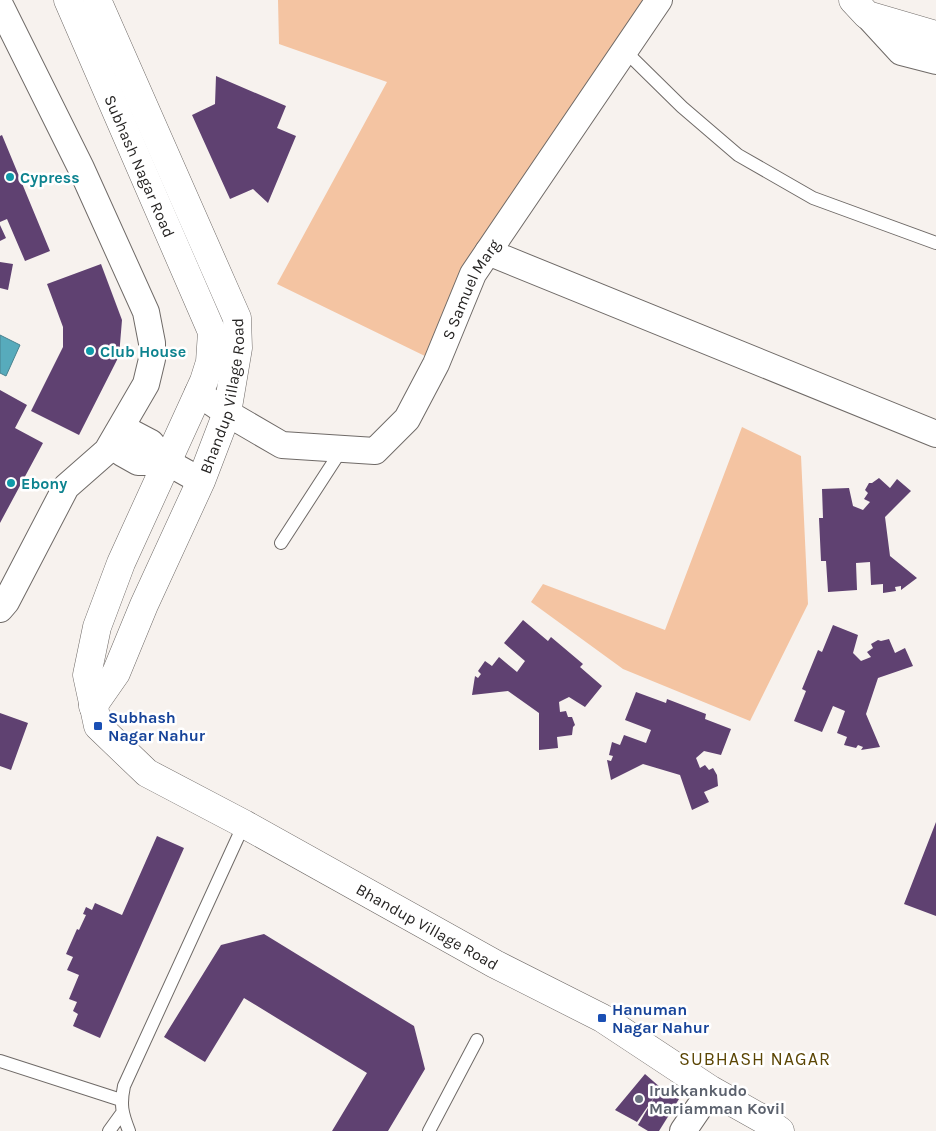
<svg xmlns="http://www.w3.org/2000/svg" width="936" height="1131" font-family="Karla,sans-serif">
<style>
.green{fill:#f4c4a2}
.water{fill:#57abbc;stroke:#48828e}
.building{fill:#5f4171}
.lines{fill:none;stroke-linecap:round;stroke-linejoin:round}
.service-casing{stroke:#6f6a67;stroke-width:14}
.minor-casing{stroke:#6f6a67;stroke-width:28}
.tertiary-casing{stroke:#6f6a67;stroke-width:29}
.service{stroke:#fff;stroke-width:12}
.minor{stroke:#fff;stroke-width:26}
.tertiary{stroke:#fff;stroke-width:28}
.culture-dot{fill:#0f9aa8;stroke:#fff;stroke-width:2}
.transit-dot{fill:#1a4fb4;stroke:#fff;stroke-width:2}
.worship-dot{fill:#6b7280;stroke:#fff;stroke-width:2}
.labels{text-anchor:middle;stroke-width:5;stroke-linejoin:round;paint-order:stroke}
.street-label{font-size:16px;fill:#262423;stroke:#fff}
.culture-label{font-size:16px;font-weight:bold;fill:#0d838f;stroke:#fff;text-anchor:start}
.transit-label{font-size:16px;font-weight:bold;fill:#164399;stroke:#fff;text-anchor:start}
.worship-label{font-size:16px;font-weight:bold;fill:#5b616d;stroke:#fff;text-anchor:start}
.neighbourhood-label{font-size:18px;letter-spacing:1px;fill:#5b4504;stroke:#fff}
</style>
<rect width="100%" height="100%" fill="#f7f2ee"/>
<!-- green -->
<path class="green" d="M278 0H646L429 358 277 284 387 82 279 44Z
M742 427 801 456 808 604 750 721 623 669 531 602 543 584 665 630Z"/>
<!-- water -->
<path class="water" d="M0 335 20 345 6 376 0 373Z"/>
<!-- building -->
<path class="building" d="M216 76 286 106 277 128 296 136 268 203 253 189 230 199 192 115 215 104Z
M2 135 50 251 25 261 7 219 0 222V136Z
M0 225 6 238 0 241Z
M0 262 13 264 8 290 0 288Z
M101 264 122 320 119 356 79 435 31 411 63 347V327L47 284Z
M0 390 27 405 15 428 43 443 0 523Z
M879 478 890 488 897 479 911 491 885 517 890 556 917 578 901 590V586L895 587 896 591 883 593V584L871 585 870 562 856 563 857 590 828 592 826 561H821L819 518H823L822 489 849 488 853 506 863 510 870 502 864 499 868 493 865 490 869 483H872Z
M523 620 548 641 551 637 583 664 580 667 602 686 585 707 569 697 559 702 560 712 566 711 568 717H572L575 725 573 727 572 735 557 737 558 748 539 750V713L508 691 472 695 475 676 478 678 481 674 478 671 485 661 492 666 499 657 517 672 525 661 504 643Z
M833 625 858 635 853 653 861 661 871 657 867 652 873 648 871 644 878 640 881 641 889 639 895 653 905 648 913 666 878 678 866 714 880 747 861 750 863 747 858 745 856 748 844 745 847 737 837 733 845 711 833 706 822 732 794 721 806 691 802 689 818 650 822 652Z
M636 692 666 703 667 699 706 714 705 719 731 729 721 755 704 751 696 758 700 768 705 765 709 770 713 768 717 775 718 786 704 792 709 802 692 810 680 775 643 764 611 780 607 760 611 761 613 756 609 755 612 742 620 745 624 735 646 743 651 730 625 720Z
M0 713 28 723 11 770 0 766Z
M936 822V916L904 904Z
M157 836 184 848 100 1038 73 1026 78 1014 73 1011 77 1002 69 999 79 975 67 970 73 957 66 954 77 929 79 930 86 915 83 914 86 907 92 910 95 903 122 915Z
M264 934 414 1026 425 1069 388 1131H332L367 1073 244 998 205 1062 164 1037 221 945Z
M645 1074 661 1088 679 1099 659 1131H648L638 1125 655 1096 637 1122 615 1110Z"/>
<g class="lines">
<!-- service casing -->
<g class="service-casing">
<path id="service" d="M624 50 682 107 738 155 813 198 936 243
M281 543 342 449
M0 1061 121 1100
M109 1131 122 1113
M129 1131C122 1113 120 1105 124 1086L244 824
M429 1131 477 1040"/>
</g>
<!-- minor casing -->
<g class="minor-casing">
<g id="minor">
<path d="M0 5 81 168 146 312 152 343V359L146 384 107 451 66 487 6 602 0 609"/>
<path d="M867 15 901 52 936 61"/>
<path d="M488 252 936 434"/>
<path id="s1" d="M198 393 227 413 282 445 375 451 407 419 436 364 473 274 659 0"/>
<path d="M132 433 151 443 167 462 201 481"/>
<path d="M122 453 138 462H167"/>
<path d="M683 1131 711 1090"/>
</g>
</g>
<!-- tertiary casing -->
<g class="tertiary-casing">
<g id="tertiary">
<path id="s2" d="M68 0 212 332 210 362 204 381 121 563 97 627 87 675 98 726 147 773 244 824 495 964 602 1018 711 1090 766 1121 780 1131"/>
<path d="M853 0 867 15 936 35"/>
<path id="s3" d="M93 706 116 673 144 605 201 481 227 413 238 348 237 318 97 0"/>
</g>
</g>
<!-- service -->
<use href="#service" class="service"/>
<!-- minor -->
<use href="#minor" class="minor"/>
<!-- tertiary -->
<use href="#tertiary" class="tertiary"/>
</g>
<!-- markers -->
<g class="culture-dot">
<circle cx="10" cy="177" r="5"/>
<circle cx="90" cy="351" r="5"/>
<circle cx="11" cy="483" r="5"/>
</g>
<g class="transit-dot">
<rect x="93" y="721" width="10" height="10" rx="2.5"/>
<rect x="597" y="1013" width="10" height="10" rx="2.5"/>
</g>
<circle class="worship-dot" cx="639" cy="1099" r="5"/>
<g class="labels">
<!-- street labels -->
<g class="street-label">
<text dy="6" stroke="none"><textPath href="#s2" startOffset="181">Subhash Nagar Road</textPath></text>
<text dy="6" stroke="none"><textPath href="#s1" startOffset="382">S Samuel Marg</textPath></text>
<text dy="6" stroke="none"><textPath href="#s3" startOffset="339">Bhandup Village Road</textPath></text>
<text dy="6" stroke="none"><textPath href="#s2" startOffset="1169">Bhandup Village Road</textPath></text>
</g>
<!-- culture labels -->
<g class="culture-label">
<text x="20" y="183">Cypress</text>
<text x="100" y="357">Club House</text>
<text x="21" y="489">Ebony</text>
</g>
<!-- transit labels -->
<g class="transit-label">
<text x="108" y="723">Subhash<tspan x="108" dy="18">Nagar Nahur</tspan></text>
<text x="612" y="1015">Hanuman<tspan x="612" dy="18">Nagar Nahur</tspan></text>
</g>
<!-- worship labels -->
<g class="worship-label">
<text x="649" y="1096">Irukkankudo<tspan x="649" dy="18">Mariamman Kovil</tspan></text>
</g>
<!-- neighbourhood labels -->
<g class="neighbourhood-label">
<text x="755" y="1065">SUBHASH NAGAR</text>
</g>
</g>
</svg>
